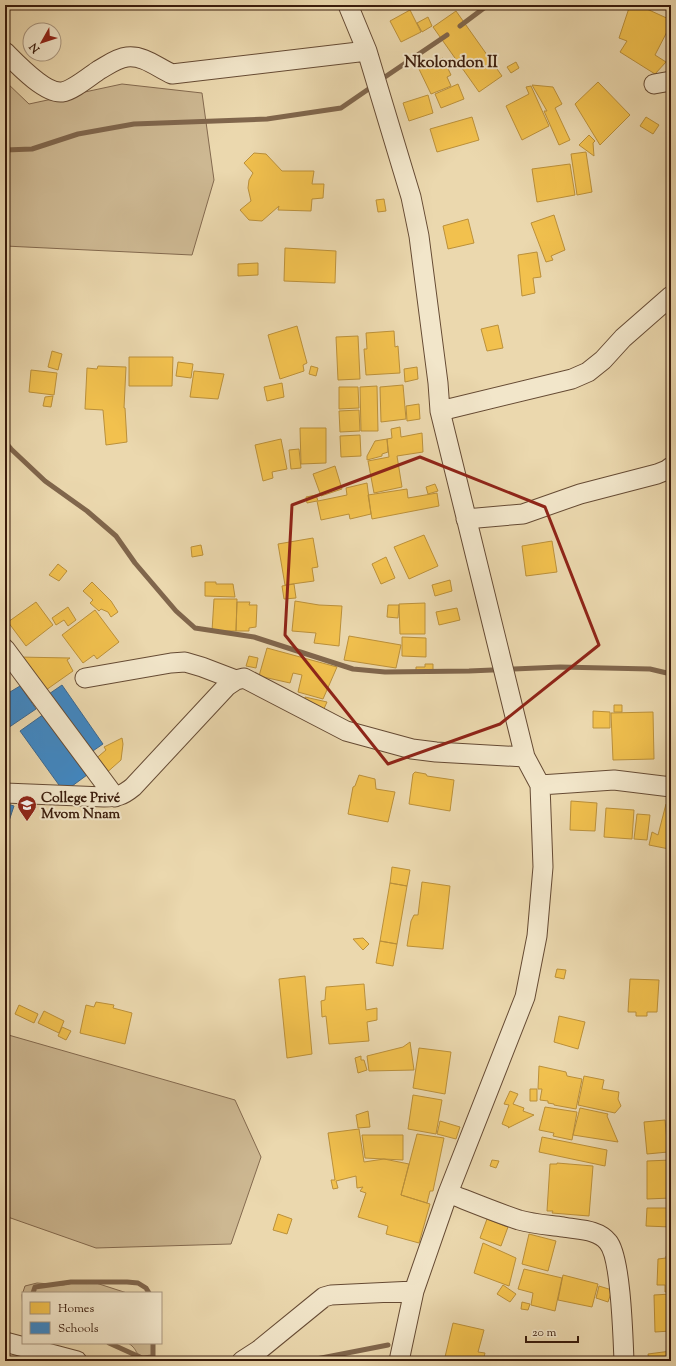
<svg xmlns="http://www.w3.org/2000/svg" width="676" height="1366" font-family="'Sorts Mill Goudy',serif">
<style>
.green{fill:#cdb892;stroke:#846a4f}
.homes{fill:#f2c14e;stroke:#bb903a}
.schools{fill:#3f88c5;stroke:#3e688e}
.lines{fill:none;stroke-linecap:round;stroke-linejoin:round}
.stream{stroke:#80664c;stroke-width:5}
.minor-casing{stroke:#664b34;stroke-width:21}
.minor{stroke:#f2e6ca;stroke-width:19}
.marked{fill:none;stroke:#8f2418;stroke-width:3;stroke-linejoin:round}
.labels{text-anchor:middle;stroke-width:4;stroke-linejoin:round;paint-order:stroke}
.poi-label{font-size:14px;font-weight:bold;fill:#3a1c0c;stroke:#f2e6ca;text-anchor:start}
.quarter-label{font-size:16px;font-weight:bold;fill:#3a1c0c;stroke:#f2e6ca}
</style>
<rect width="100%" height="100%" fill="#ebd8ae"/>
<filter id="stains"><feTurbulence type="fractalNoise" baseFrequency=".005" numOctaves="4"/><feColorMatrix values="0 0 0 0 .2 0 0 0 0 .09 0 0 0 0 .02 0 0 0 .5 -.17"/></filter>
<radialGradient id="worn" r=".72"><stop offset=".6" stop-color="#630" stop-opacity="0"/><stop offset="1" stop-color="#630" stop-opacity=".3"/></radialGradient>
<!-- green -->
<path class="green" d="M5 81 29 104 122 84 202 93 214 180 192 255 5 246Z
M5 1034 235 1100 261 1157 231 1244 96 1248 5 1216Z
M78 1282 81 1283H96L127 1293H23V1309L22 1295 25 1286 37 1283 63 1285Z
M104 1343H155L151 1357C131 1356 141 1351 128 1343Z"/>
<!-- homes -->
<path class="homes" d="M630 5H638L671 20V24L655 55 666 62 655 74 620 52 627 41 619 38Z
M410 10 421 32 401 42 390 21Z
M456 11 502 76 479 92 433 27Z
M428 17 432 26 422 32 417 23Z
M443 58 451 75 447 77 451 86 431 94 418 67Z
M516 62 519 68 511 73 507 67Z
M598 82 630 115 600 145 575 104Z
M458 84 464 99 441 108 435 94Z
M532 85 553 87 562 104 555 108 570 140 559 145 544 111H547Z
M531 86 549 126 522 140 506 106 529 94 526 87Z
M428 95 433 113 409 121 403 103Z
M472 117 479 140 437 152 430 129Z
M646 117 659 125 653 134 640 126Z
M589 135 595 141 593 143 594 156 579 145Z
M586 152 592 192 577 195 571 154Z
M254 153 266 154 282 171H314L312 184H324L323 198 312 199 311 211 278 210 279 206 262 221 249 220 240 210 251 201 248 188 249 180 253 173 244 163Z
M570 164 575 195 537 202 532 169Z
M384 199 386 211 378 212 376 200Z
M554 215 565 250 551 256 553 260 546 262 531 223Z
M468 219 474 243 448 249 443 226Z
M285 248 336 251 335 283 284 281Z
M537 252 541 277 533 278 535 293 522 296 518 255Z
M258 263V275L238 276V264Z
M498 325 503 348 487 351 481 329Z
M297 326 307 363 303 365 304 371 280 379 268 335Z
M394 331 395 347 398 346 400 373 366 375 364 349H367L366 333Z
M358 336 360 379 338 380 336 337Z
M52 351 62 354 58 370 48 367Z
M129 357H173L172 386H129Z
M178 362 193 364 191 378 176 376Z
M98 366 126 367 124 408H125L127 442 106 445 103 410 85 409 87 368 97 369Z
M311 366 318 368 316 376 309 374Z
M417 367 418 379 405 382 404 369Z
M31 370 57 373 54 395 29 392Z
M194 371 224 374 218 399 190 397Z
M282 383 284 397 267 401 264 387Z
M403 385 406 419 381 422 380 387Z
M377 386 378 431H361L360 387Z
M339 387H358L359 408 339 409Z
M53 396 51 407 43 406 45 397Z
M419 404 420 419 407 421 406 406Z
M359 410 360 431 340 432 339 411Z
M400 427 401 437 422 433 423 452 397 456 402 487 374 493 368 461 389 457 387 439 392 438 391 429Z
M300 428H326V463L301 464Z
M360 435 361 456 341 457 340 436Z
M281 439 287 469 272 472 273 478 263 481 255 445Z
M387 439 388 452 382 454V456L367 460V456L375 441Z
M299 449 301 468 291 469 289 450Z
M335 466 342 489 321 496 313 474Z
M367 483 371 514 350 519 349 514 321 520 317 501 307 503 306 497 316 495 318 501 347 495 346 488Z
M435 484 438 491 428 494 426 487Z
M407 489 408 498 437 493 439 506 372 519 368 495Z
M424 535 438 566 409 579 394 547Z
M313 538 318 567 312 568 314 581 285 585 278 544Z
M552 541 557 572 526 576 522 546Z
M201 545 203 555 192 557 191 547Z
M386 557 395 578 381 584 372 564Z
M58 564 67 571 59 581 49 575Z
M671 570V604L669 603 667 572Z
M450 580 452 591 435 596 432 585Z
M92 582 111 601 118 612 111 617 108 612 101 609 99 611 90 603 93 600 83 591Z
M205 582H216V584H233L235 597 205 596Z
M294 584 296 598 284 599 282 586Z
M214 599H237L236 631H212Z
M295 601 319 605 342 606 339 646 314 643 316 633 292 631Z
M36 602 53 625 26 646 8 622Z
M237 602H250L249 605H257L256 627 249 628V631H236Z
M425 603V634H400L399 604Z
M388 605H399L398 618 387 617Z
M68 607 76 620 68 626 64 620 56 625 52 618Z
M457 608 460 620 439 625 436 612Z
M95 610 119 642 97 659 94 655 83 663 62 635Z
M349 636 401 645 396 668 344 660Z
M402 637 426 638V657L402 656Z
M267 648 337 667 323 699 298 692 302 675 293 673 290 683 259 676Z
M249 656 258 658 256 668 246 666Z
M18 657 70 658 67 660 73 671 46 690 40 680Z
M425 664H433V672H416V667H425Z
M305 697 327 702 322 713 304 704Z
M614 705H622V712H614Z
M593 711 610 712V728H593Z
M653 712 654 759 613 760 611 713Z
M122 738 123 744 121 760 104 775 93 761 106 750 104 747Z
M668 761 671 762V795L664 794Z
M415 772 426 774 427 776 454 780 450 811 409 804 413 774Z
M359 775 375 779 376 789 395 792 388 822 348 814 353 787 355 786Z
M571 801 597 803 595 831 570 830Z
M666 804 671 805V841L669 849 649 845 652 832 658 835Z
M606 808 634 810 632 839 604 837Z
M637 814 650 815 647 840 634 839Z
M392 867 410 870 407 886 390 883Z
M422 882 450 886 443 949 407 946 411 921 414 915H418Z
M390 883 407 886 397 944 380 941Z
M363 938 369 944 363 950 353 939Z
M380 941 397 944 393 966 376 963Z
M557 969 566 970 564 979 555 977Z
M305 976 312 1054 287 1058 279 979Z
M630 979 659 980 657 1012H647V1016H636V1012H628Z
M364 984 366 1010 377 1008V1020L367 1022 369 1041 329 1044 326 1016 322 1017 321 1001 325 1000 326 987Z
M96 1002 114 1005 113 1008 132 1013 125 1044 80 1033 86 1005 94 1007Z
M19 1005 38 1014 34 1023 15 1014Z
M44 1011 64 1021 59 1033 38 1023Z
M559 1016 585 1022 578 1049 554 1042Z
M62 1027 71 1031 66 1040 58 1036Z
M410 1042 414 1070 369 1071 367 1056 403 1047Z
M419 1048 451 1052 445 1094 413 1088Z
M361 1056V1060H364L367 1070 358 1073 355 1058Z
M539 1066 566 1072 567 1076 582 1079 576 1109 554 1105V1104L548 1103V1101L540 1100 542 1089H538Z
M584 1076 604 1080 602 1089 619 1092 618 1099 621 1106 615 1113 578 1105Z
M530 1089H537V1101H530Z
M510 1091 518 1094 513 1104 524 1108 523 1111 534 1115 508 1128 509 1127 502 1124 509 1105 504 1104Z
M413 1095 442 1100 436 1134 408 1129Z
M545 1107 577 1112 572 1140 553 1136 554 1133 539 1130Z
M580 1108 608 1114 607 1116 618 1142 573 1135Z
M368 1111 370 1127 358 1128 356 1115Z
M665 1120 668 1152 647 1154 644 1122Z
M440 1121 460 1127 456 1139 437 1134Z
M359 1129 364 1162 384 1159 409 1164 401 1195 430 1204 419 1243 386 1234 388 1226 358 1217 366 1193 360 1191 363 1187 357 1188 356 1176 336 1181 338 1188 333 1189 331 1180H335L328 1133Z
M417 1134 444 1138 433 1191H430L427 1203 401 1195Z
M362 1135H403V1160L365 1158Z
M542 1137 607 1150 605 1166 539 1152Z
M492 1160 499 1161 496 1168 490 1166Z
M671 1160V1198L647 1199V1161Z
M557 1163 593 1166 589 1216 552 1213 553 1211H547L550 1164H557Z
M647 1208H671V1227L646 1226Z
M278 1214 292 1219 287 1234 273 1230Z
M487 1219 508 1227 501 1246 480 1238Z
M529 1234 556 1241 548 1271 522 1264Z
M483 1243 516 1258 509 1286 474 1273Z
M666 1256H671V1292H665V1285H657L658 1259 666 1258Z
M524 1269 562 1278 555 1311 531 1305 533 1293 518 1289Z
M563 1275 598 1284 592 1307 558 1300Z
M503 1285 516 1294 510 1302 497 1294Z
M599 1286 612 1290 608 1302 596 1298Z
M671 1294V1331L655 1332 654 1295Z
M522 1302 530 1304 528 1310 521 1309Z
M453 1323 484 1330 478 1352 485 1353 483 1361H465L445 1357Z
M671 1351V1361H649L648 1354Z"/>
<!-- schools -->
<path class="schools" d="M62 685 103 744 87 755 46 696Z
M20 686 36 709 5 730V695Z
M44 714 87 775 64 792 20 731Z
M5 803 14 806 5 833Z"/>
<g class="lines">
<!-- stream -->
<path class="stream" d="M460 26 488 5
M379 81 447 35
M5 150 32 149 78 134 134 124 267 119 341 108 373 86
M5 442 11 449 45 481 87 511 116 536 135 563 176 611 195 628 254 637 353 669 385 672 469 671 560 667 650 669 671 674
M33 1293 35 1287 71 1282H127L138 1283 146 1288 149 1293
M109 1343 142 1358 153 1357V1343
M306 1361 388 1345"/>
<!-- minor casing -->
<g class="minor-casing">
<path id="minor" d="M348 5 367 51 411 197 419 236 438 383 440 411 525 757 540 785 543 867 537 936 525 997 448 1193 414 1291 399 1361
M5 52C17 64 45 94 62 92 72 91 90 76 99 70 108 65 117 58 127 57 144 55 158 68 172 74L367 51
M654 84 671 81
M440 411 572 379 588 372 603 360 623 338 671 296
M466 519 523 514 580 494 657 474 667 470 671 467
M5 649 115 797
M85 678 171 663 185 662 202 667 236 680
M540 785 614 780 671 787
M5 793 104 797C117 797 122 796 133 787L227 686 236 680 244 678 346 731 412 749 436 752 525 757
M448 1193C471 1202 495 1212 519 1220 533 1224 549 1225 563 1227 578 1230 598 1229 608 1242 621 1257 623 1338 624 1361
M5 1342 77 1361
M242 1361 259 1350 324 1297 331 1295 414 1291"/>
</g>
<!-- minor -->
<use href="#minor" class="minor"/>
</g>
<!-- marked area -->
<path class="marked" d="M420 457 545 507 599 645 500 724 388 764 285 635 292 505Z"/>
<!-- icons -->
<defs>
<g id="school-pin" transform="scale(1)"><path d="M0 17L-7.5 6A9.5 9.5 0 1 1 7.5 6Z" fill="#8f2418" stroke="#f2e6ca"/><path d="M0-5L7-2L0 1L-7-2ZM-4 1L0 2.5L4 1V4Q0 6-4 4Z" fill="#fff"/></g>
</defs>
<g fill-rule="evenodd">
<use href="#school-pin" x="27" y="805"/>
</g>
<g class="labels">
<!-- poi labels -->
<g class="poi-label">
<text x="41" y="802">College Privé<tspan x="41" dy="16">Mvom Nnam</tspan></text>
</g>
<!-- quarter labels -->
<g class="quarter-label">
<text x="451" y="67">Nkolondon II</text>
</g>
</g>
<!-- margin -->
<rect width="676" height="1366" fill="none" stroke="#ebd8ae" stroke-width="20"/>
<rect x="6" y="6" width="664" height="1354" fill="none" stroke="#3a1c0c" stroke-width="2"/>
<rect x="10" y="10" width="656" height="1346" fill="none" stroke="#3a1c0c"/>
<!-- legend -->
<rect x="22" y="1292" width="140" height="52" fill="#f2e6ca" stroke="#a8957e"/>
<rect x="30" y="1302" width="20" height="12" fill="#f2c14e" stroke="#a8957e"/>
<text x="58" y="1312" font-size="12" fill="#3a1c0c">Homes</text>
<rect x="30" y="1322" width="20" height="12" fill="#3f88c5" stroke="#a8957e"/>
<text x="58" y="1332" font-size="12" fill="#3a1c0c">Schools</text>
<!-- north arrow -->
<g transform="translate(42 42) rotate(231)"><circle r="19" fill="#f2e6ca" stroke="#a8957e"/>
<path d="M0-3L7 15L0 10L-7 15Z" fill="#8f2418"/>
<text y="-6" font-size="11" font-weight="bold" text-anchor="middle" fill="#3a1c0c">N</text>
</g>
<!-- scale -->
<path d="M526 1336v6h52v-6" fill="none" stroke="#3a1c0c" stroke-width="2"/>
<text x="532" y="1336" font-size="12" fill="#3a1c0c" stroke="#f2e6ca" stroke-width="3" paint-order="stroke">20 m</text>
<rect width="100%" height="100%" filter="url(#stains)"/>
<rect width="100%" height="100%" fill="url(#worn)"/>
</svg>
